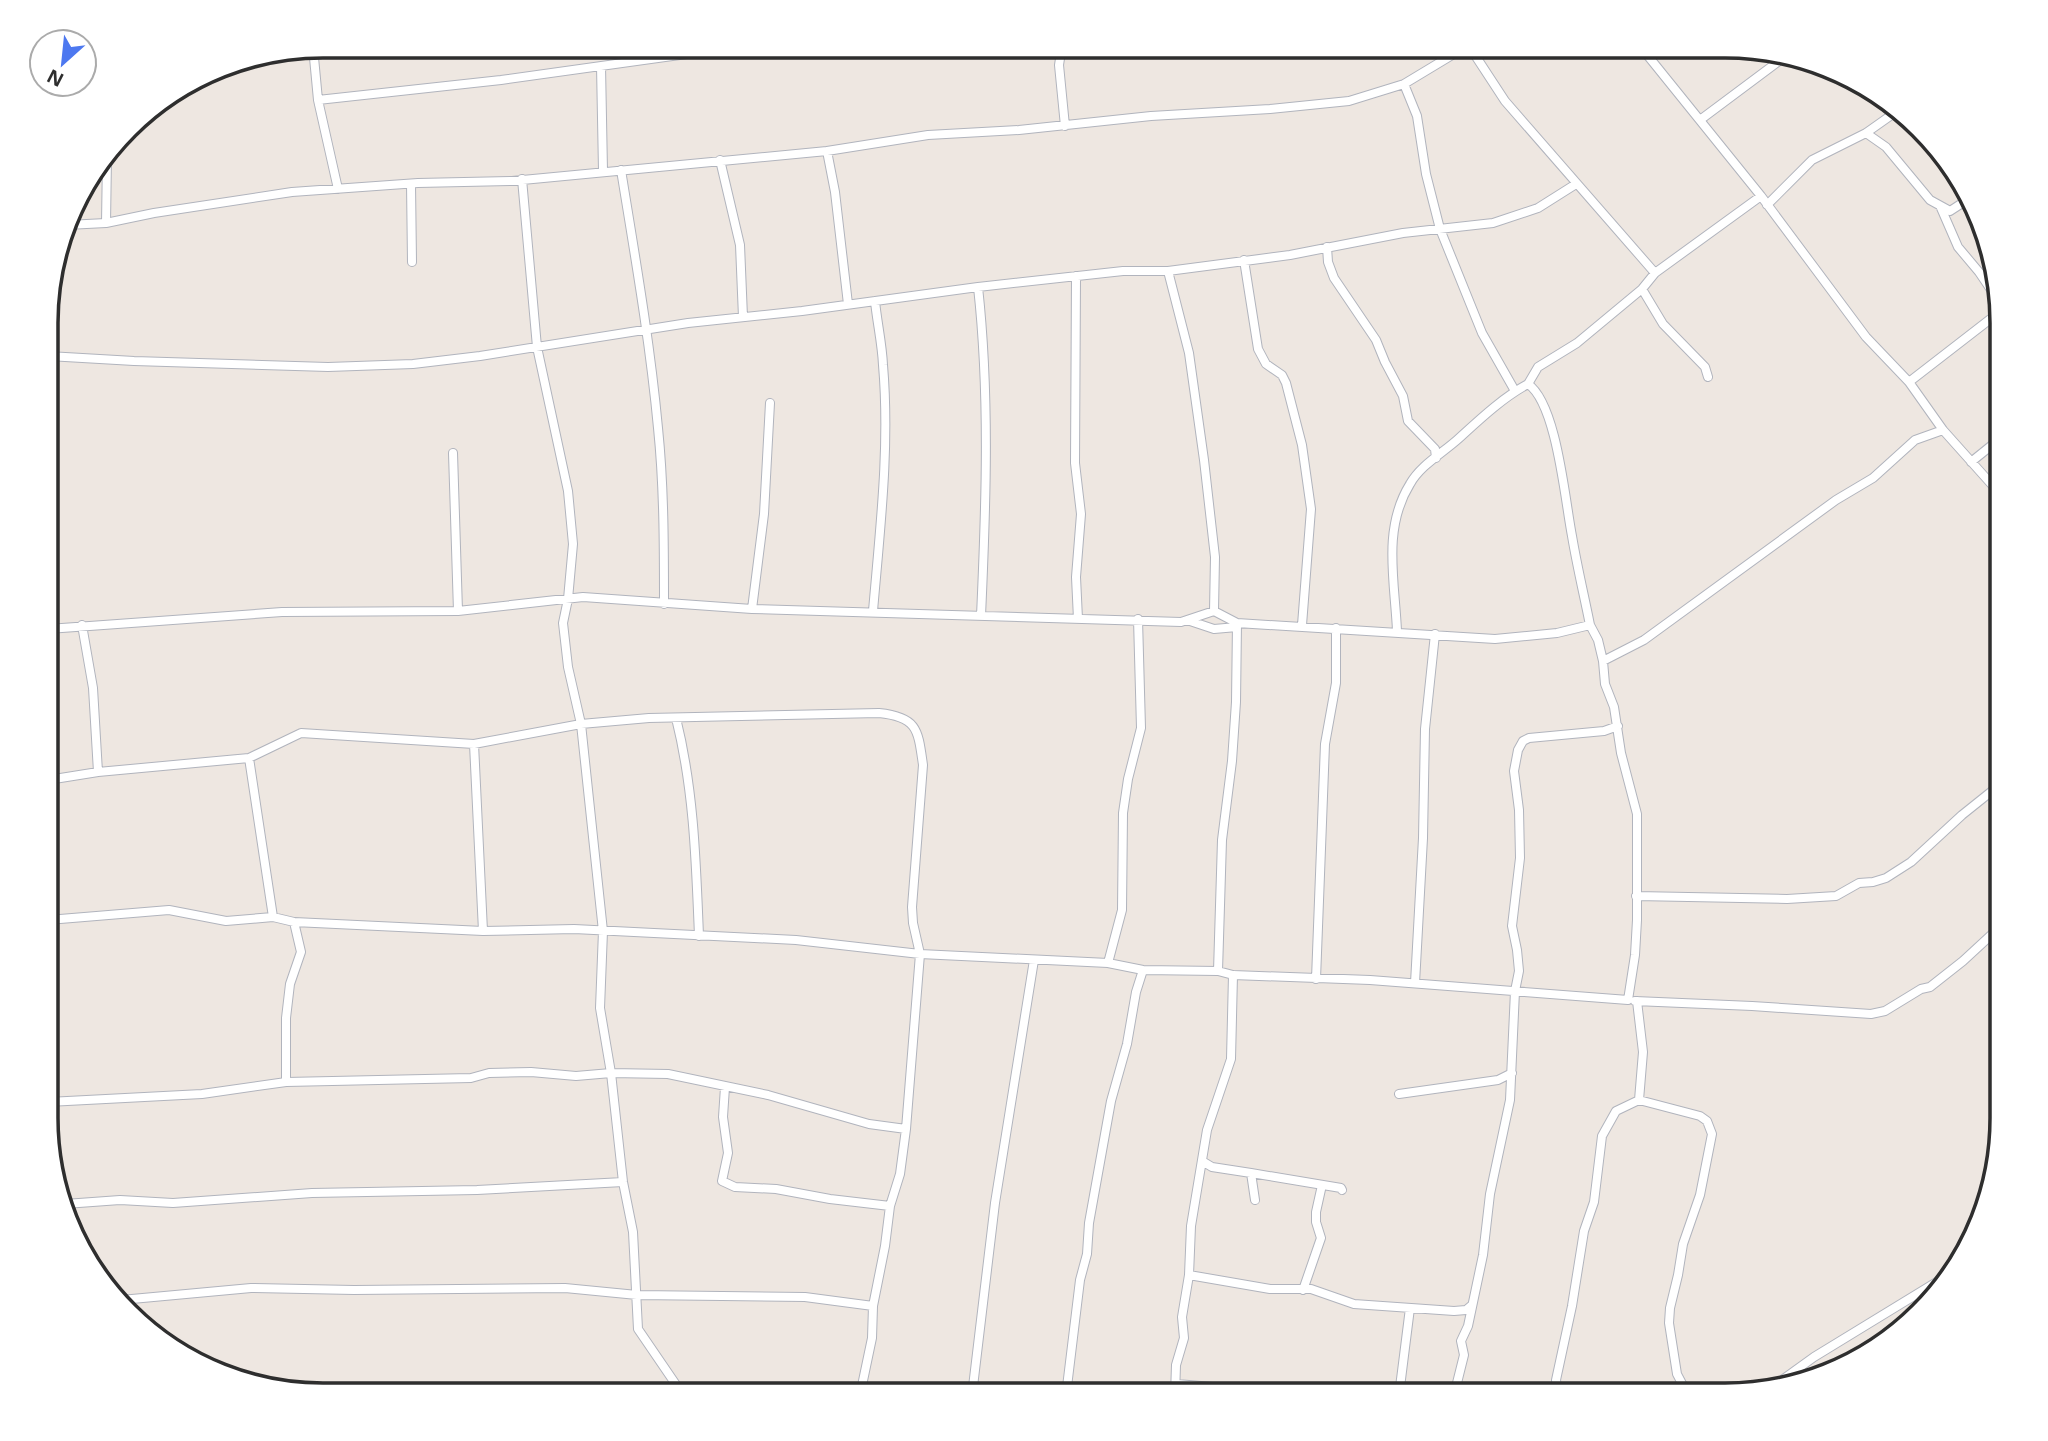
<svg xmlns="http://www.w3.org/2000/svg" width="2048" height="1441" font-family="'Open Sans',sans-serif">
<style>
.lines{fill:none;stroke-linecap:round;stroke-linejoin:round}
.minor-casing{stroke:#b1b4bd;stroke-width:10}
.minor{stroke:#fff;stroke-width:8}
.rim{fill:none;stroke:#2e2e2e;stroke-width:3.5}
</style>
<rect width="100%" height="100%" fill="#eee7e1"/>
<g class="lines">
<!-- minor casing -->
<g class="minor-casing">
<path id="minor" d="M1062 46 1059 65 1065 126
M1469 46 1505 101 1655 273
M1640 46 1761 196 1866 337 1909 382 1943 430 2002 496
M313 47 318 100 338 189
M601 66 603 171
M1404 84 1417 116 1426 174 1440 229 1482 333 1515 391
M318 100 501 80 744 46
M1700 120 1787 55
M1866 133 1886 147 1930 200 1950 211 1970 198
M827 151 835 192 848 304
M720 160 740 245 743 317
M621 170C635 256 650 342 658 428 664 486 664 546 664 604
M522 179 537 347 568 491 573 544 568 599 563 623 568 667 581 724 603 931 600 1008 611 1073 623 1182 633 1232 638 1329 681 1392 680 1395
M411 184 412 262
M1767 205 1812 160 1866 133 1900 109
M1941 208 1958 247 1979 272 2002 306
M106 223 107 158
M67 225 106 223 154 213 292 192 418 183 512 181 827 151 928 135 1019 130 1151 116 1270 109 1349 101 1404 84 1467 46
M1327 247 1328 262 1334 278 1376 340 1385 362 1403 396 1408 421 1435 449 1436 458
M1244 260 1258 349 1266 364 1282 375 1286 383 1302 445 1311 509 1302 625
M1168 271 1189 353 1204 460 1215 557 1214 611
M1076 276 1075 463 1081 514 1076 577 1078 619
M978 287C990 396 986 506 981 616
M1642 289 1663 324 1705 367 1708 377
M48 356 134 361 328 367 413 364 480 356 688 323 802 311 978 287 1123 271H1168L1290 255 1403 233 1493 223 1538 208 1576 184
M1909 382 2002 310
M453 453 458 611
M1971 462 2002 437
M752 609 764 514 770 403
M873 611C880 529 890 447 883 365 882 343 877 322 875 301
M1187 620 1214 629 1237 627
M82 625 93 688 98 772
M48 629 282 612 458 611 583 597 752 609 1181 622 1214 611 1237 623 1495 639 1557 633 1590 625
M1397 631C1395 582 1382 529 1410 484 1420 466 1441 454 1457 440 1479 420 1502 398 1528 384
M1603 661 1644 640 1836 500 1873 478 1915 440 1943 430
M676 718C694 790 696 862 699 936
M474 744 483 931
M249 758 273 917
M48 780 98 772 249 758 301 733 474 744 581 724 649 718 879 713C918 717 918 730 923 765L912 907 913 923 920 954 906 1129 900 1174 890 1206 885 1246 873 1306 872 1338 860 1395
M1636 896 1787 899 1836 896 1859 883 1873 882 1886 878 1911 862 1962 815 2002 783
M48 920 169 910 226 921 273 917 294 922 483 931 574 929 796 940 920 954 1108 963 1143 970 1218 971 1233 975 1370 980 1628 1000 1635 955 1637 920V814L1621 753 1614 707 1605 684 1603 661 1598 640 1590 625C1584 595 1577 566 1572 536 1565 501 1557 404 1528 384L1538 367 1577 343 1642 289 1655 273 1761 196
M1108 963 1122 910 1123 813 1128 779 1141 728 1138 619
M1218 971 1222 840 1232 761 1236 702 1237 623
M1316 979 1325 744 1336 683V628
M1415 983 1423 838 1425 729 1435 634
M1635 1001 1752 1006 1871 1014 1885 1011 1921 989 1930 987 1963 961 2002 925
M286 1082V1018L290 984 301 952 294 922
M725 1087 723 1117 728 1153 722 1181 735 1187 776 1189 830 1199 890 1206
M1399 1094 1498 1080 1512 1073
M1639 1100 1700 1116 1707 1121 1712 1134 1700 1195 1683 1244 1678 1275 1670 1308 1669 1323 1677 1374 1688 1395
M48 1102 202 1094 286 1082 471 1078 489 1073 531 1072 576 1076 611 1073 668 1074 768 1095 869 1124 906 1129
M1202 1161 1212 1167 1251 1173 1255 1200
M1251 1173 1341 1188 1342 1190
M65 1204 120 1200 173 1203 312 1193 477 1190 623 1182
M1189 1275 1270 1289H1311L1354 1304 1454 1311 1466 1310 1472 1305
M1303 1290 1321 1238 1316 1222V1212L1322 1185
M121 1300 251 1288 354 1290 565 1288 637 1295 805 1297 873 1306
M1778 1383 1814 1357 1953 1272
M1177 1384 1308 1395
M972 1395 995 1203 1034 960
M1066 1395 1080 1280 1087 1254 1089 1223 1111 1101 1127 1044 1136 992 1143 970
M1175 1395 1176 1365 1184 1338 1182 1317 1189 1275 1191 1226 1207 1130 1231 1059 1233 975
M1399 1395 1410 1308
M1454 1395 1464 1355 1461 1341 1468 1326 1483 1255 1490 1194 1510 1100 1515 991 1519 971 1517 950 1512 926 1520 858 1519 810 1514 771 1518 750 1523 741 1529 738 1604 731 1618 726
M1558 1395 1556 1380 1572 1306 1584 1231 1594 1202 1602 1136 1616 1111 1639 1100 1643 1052 1637 1001"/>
</g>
<!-- minor -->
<use href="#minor" class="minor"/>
</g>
<!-- crop -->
<path d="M0 0H2048V1441H0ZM323 58H1725A265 265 0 0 1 1990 323V1118A265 265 0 0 1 1725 1383H323A265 265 0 0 1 58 1118V323A265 265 0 0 1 323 58Z" fill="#fff" fill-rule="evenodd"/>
<path class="rim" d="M323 58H1725A265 265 0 0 1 1990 323V1118A265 265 0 0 1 1725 1383H323A265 265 0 0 1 58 1118V323A265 265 0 0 1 323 58Z"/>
<!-- north arrow -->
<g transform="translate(63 63) rotate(207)"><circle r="33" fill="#ffffff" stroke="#ababab" stroke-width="2"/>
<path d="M0-5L12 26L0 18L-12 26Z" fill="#4d78f0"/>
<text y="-10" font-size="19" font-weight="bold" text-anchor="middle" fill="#2e2e2e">N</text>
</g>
</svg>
